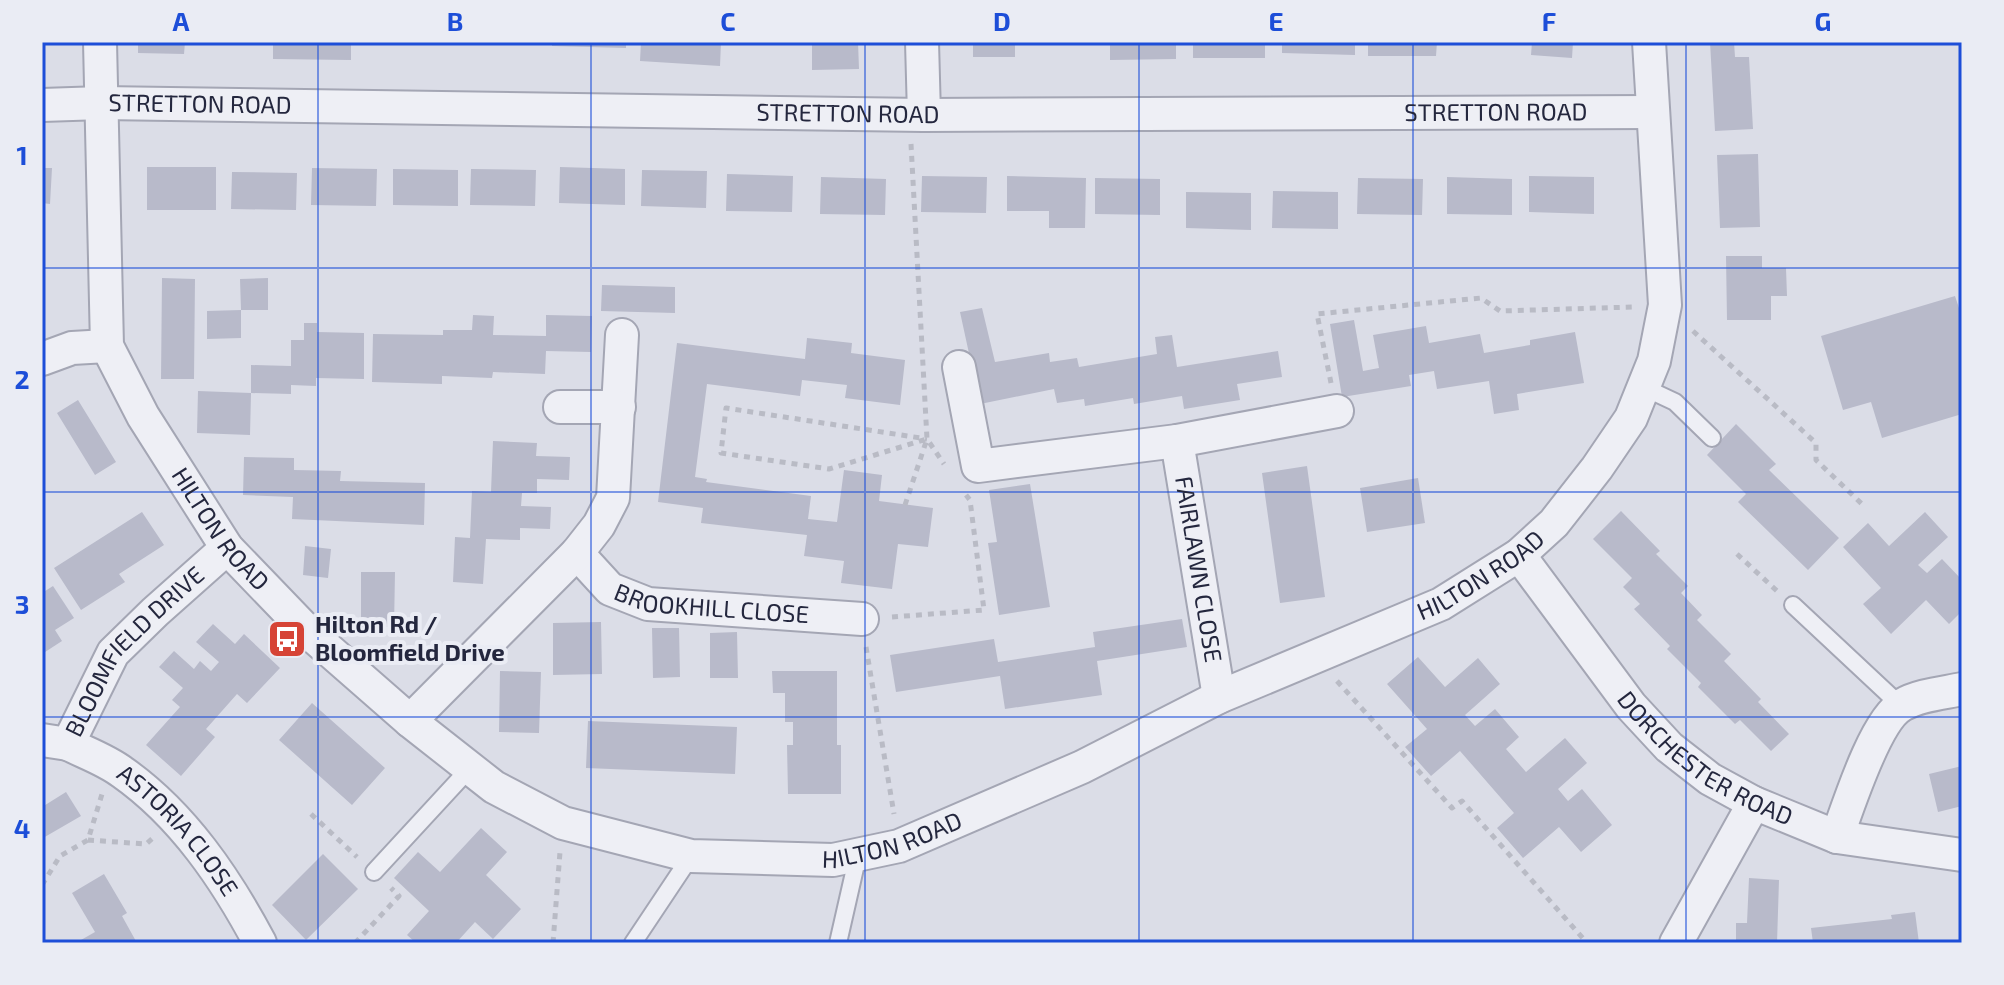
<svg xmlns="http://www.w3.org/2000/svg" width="2004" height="985" font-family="'Exo 2',sans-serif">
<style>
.building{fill:#b8baca}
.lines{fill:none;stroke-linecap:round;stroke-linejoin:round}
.lane-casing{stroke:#a4a6b4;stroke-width:20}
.street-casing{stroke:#a4a6b4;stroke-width:36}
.path{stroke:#b9bbc5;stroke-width:5;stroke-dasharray:6 6;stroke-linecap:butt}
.lane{stroke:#eeeff5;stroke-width:16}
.street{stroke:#eeeff5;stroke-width:32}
.grid{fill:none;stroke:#1d4ed8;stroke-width:2;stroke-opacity:0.55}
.labels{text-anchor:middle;stroke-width:8;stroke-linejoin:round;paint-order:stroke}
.street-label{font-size:24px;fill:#24273e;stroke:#eaecf4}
.poi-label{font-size:24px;font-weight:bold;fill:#24273e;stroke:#eaecf4;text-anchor:start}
.neatline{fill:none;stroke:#1d4ed8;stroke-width:3}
.grid-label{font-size:26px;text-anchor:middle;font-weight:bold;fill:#1d4ed8}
</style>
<rect width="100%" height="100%" fill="#dbdde7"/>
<!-- building -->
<path class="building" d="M138 42H185L184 54 138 53Z
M273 42H351V60L273 59Z
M552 42H626V48L552 46Z
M641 42H721L720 66 640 61Z
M812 42H858L859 69 812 70Z
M973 42H1015V57H973Z
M1110 42H1176V59L1110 60Z
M1193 42H1265V58H1193Z
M1282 42H1355V55L1282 53Z
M1368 42H1437L1436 56H1368Z
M1532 42H1573L1572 58 1531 55Z
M1710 42H1734L1735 57H1749L1753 129 1715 131Z
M1758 154 1760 227 1720 228 1717 155Z
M147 167H216V210H147Z
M560 167 625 169V205L559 203Z
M42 168H52L50 204 42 203Z
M312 168 377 169 376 206 311 205Z
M393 169 458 170V206L393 205Z
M471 169 536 170 535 206 470 205Z
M642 170 707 171 706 208 641 206Z
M232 172 297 173 296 210 231 209Z
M727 174 793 176 792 212 726 211Z
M922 176 987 177 986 213 921 212Z
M1007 176 1086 178 1085 228H1049V211H1007Z
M1529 176 1594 177V214L1529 212Z
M821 177 886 179 885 215 820 214Z
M1447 177 1512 179V215L1447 214Z
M1095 178 1160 179V215L1095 214Z
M1358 178 1423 179 1422 215 1357 214Z
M1273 191 1338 192V229L1272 228Z
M1186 192 1251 193V230L1186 228Z
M1726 256H1762V268H1786L1787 296H1771V320H1727Z
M162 278 195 279 194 379H161Z
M268 278V310H241L240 279Z
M602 285 675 287V313L601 311Z
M1955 296 1962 317V414L1882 438 1871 402 1843 410 1821 336Z
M982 308 995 362 1049 353 1050 362 1077 358 1079 367 1157 354 1155 337 1172 335 1177 367 1278 351 1282 377 1237 384 1240 400 1184 409 1182 396 1134 404 1133 398 1085 406 1084 399 1057 403 1054 389 980 404 960 312Z
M241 310V338L207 339V311Z
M473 315 494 316 493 335 546 336V315L592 316 591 352 546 351 545 374 493 372 492 378 442 376V384L372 382 373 334 443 335V330H472Z
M1354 320 1363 371 1379 368 1373 335 1426 326 1429 343 1480 334 1484 353 1530 345V340L1575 332 1584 383 1517 394 1519 410 1494 414 1489 381 1437 389 1434 371 1409 375 1411 386 1342 397 1330 324Z
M304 323H317V332L364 333V379L316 378V386L291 385V394L251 393V365L291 366V340H304Z
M807 338 852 343 851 353 905 360 900 405 845 398 847 385 802 380 800 396 707 384 695 477 707 479 706 482 811 496 808 519 837 522 844 470 882 475 879 501 933 508 928 547 898 544 892 589 841 583 844 561 804 556 807 535 701 523 703 508 658 502 677 343 805 359Z
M198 391 251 393 250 435 197 433Z
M78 400 116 462 95 475 57 413Z
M1736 424 1776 464 1769 470 1839 538 1808 570 1738 502 1746 494 1707 455Z
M493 441 537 443 536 456 570 457 569 480 537 479V493H522L521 506 551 507 550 529 520 528V540L486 539 483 584 453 582 455 537 470 538 472 491 491 492Z
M244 457 294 458V470L341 471 340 481 425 483 424 525 292 519 293 497 243 495Z
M1307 466 1325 597 1280 603 1262 473Z
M1418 478 1425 523 1367 532 1360 488Z
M1030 484 1050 607 999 615 988 543 997 542 989 490Z
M1621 511 1660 551 1656 554 1688 586 1681 593 1702 615 1697 620 1731 654 1724 661 1761 699 1758 702 1789 734 1771 751 1740 720 1735 724 1698 687 1701 683 1667 649 1670 646 1634 609 1640 604 1623 587 1632 578 1593 539Z
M142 512 164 545 119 574 125 582 81 610 54 568Z
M1925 512 1948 537 1918 565 1927 573 1942 559 1962 580V611L1949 624 1926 600 1891 634 1863 604 1881 588 1843 547 1868 523 1889 546Z
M305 546 331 549 328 578 303 575Z
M361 572H395L394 627H361Z
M53 586 74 618 55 630 62 641 42 654V593Z
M1182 619 1187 647 1097 661 1102 695 1005 709 1000 676 896 692 890 655 994 639 998 662 1095 647 1093 632Z
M601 622 602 674 553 675V623Z
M213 624 235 644 244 634 280 668 247 703 237 694 206 729 215 737 181 776 146 745 180 707 172 700 183 688 159 667 174 651 194 669 200 661 211 671 219 662 196 642Z
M652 628H679L680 677 653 678Z
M737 632 738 678H710V633Z
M1418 657 1445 687 1478 658 1500 684 1465 715 1475 726 1495 709 1519 737 1506 749 1526 772 1565 738 1587 763 1558 789 1568 801 1582 789 1612 825 1581 852 1559 827 1523 858 1497 828 1514 813 1460 751 1431 776 1405 747 1427 729 1387 684Z
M500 671 541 672 539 733 499 732Z
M772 671H837V745H841V794H788L787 745H793V722H785V693H773Z
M312 703 385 768 352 805 279 740Z
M588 721 737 727 735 774 586 768Z
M1962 766V806L1938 812 1929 774Z
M66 792 81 816 43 838 42 807Z
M481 828 507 852 486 875 521 909 493 939 475 922 456 943H416L407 935 429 911 394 878 418 852 440 872Z
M323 854 358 889 306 940 272 905Z
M104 874 127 913 122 916 137 943H83L81 940 95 932 72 893Z
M1749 878 1779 880 1777 943H1736V923H1747Z
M1915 912 1919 943H1813L1811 928 1892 919 1891 915Z"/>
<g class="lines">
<!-- lane casing -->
<g class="lane-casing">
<path id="lane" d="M1643 387 1675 402 1712 438
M1793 605 1900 705
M374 872 470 768
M633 943 691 856
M838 943 858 855"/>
</g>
<!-- street casing -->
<g class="street-casing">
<g id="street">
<path id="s1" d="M100 42 107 346 143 416 227 548 306 630 410 721 494 787 563 823 691 856 833 860 899 846 1082 767 1219 697 1441 604 1519 555 1554 523 1597 468 1631 418 1654 361 1665 305 1649 42"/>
<path d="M922 42 924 115"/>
<path id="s2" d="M42 105 102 103 924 115 1653 112"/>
<path id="s3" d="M622 335 613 498 599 525 577 553 610 589 648 604 862 619"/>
<path d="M42 359 72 348 107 346"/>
<path d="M959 367 978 466 1177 441 1337 411"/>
<path d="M560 407H619"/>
<path id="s4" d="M1177 441 1219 697"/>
<path id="s5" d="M1519 555 1631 706 1669 747 1710 779 1754 803 1837 837 1962 855"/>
<path d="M410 721 577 553"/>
<path id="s6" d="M42 740 68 744 113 653 155 612 227 548"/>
<path id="s7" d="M68 744C86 753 106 760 122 772 183 815 226 879 260 943"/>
<path d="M1837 837C1848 807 1875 720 1902 705 1919 695 1943 693 1962 689"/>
<path d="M1676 943 1754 803"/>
</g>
</g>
<!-- path -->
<path class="path" d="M911 144 927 439 944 464
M1693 331 1816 443V460L1864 506
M1331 383 1317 314 1481 298 1500 311 1633 307
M905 505 927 439 829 469 721 453 726 408 927 439
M1737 554 1777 591
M892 617 984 610 970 500 966 495
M866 647 894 814
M1337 681 1452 808 1462 801 1587 943
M311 814 357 857
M88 840 146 844 154 837
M42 885 60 856 88 840 102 794
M355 943 399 896 391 888
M553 943 560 852"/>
<!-- lane -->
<use href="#lane" class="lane"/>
<!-- street -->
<use href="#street" class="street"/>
</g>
<!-- grid -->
<path class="grid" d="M318 42V943M591 42V943M865 42V943M1139 42V943M1413 42V943M1686 42V943M42 268H1962M42 492H1962M42 717H1962"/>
<!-- icons -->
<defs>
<g id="bus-square" transform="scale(2)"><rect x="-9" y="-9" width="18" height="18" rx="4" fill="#d64436" stroke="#eaecf4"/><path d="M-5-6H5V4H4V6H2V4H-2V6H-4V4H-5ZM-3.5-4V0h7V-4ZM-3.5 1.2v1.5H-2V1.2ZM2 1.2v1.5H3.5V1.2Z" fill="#fff"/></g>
</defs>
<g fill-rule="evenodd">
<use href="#bus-square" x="287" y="639"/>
</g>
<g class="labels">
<!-- street labels -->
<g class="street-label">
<text dy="8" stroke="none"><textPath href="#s2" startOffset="158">STRETTON ROAD</textPath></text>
<text dy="8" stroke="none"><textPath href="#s2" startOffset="1454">STRETTON ROAD</textPath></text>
<text dy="8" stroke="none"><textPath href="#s2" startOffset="806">STRETTON ROAD</textPath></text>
<text dy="8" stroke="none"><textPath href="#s1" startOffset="520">HILTON ROAD</textPath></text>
<text dy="8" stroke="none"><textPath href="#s4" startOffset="130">FAIRLAWN CLOSE</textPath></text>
<text dy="8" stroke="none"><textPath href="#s1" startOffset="1960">HILTON ROAD</textPath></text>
<text dy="8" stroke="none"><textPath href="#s3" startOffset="382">BROOKHILL CLOSE</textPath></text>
<text dy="8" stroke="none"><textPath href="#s6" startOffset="142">BLOOMFIELD DRIVE</textPath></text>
<text dy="8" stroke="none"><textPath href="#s5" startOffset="280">DORCHESTER ROAD</textPath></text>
<text dy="8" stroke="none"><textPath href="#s7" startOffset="142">ASTORIA CLOSE</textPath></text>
<text dy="8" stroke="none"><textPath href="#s1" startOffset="1312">HILTON ROAD</textPath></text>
</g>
<!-- poi labels -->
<g class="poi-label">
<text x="315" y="633">Hilton Rd /<tspan x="315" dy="28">Bloomfield Drive</tspan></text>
</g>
</g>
<!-- border -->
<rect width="2004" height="985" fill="none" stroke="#eaecf4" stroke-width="88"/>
<rect x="44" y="44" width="1916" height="897" class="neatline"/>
<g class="grid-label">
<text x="181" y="31">A</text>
<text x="455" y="31">B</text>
<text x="728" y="31">C</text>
<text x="1002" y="31">D</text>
<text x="1276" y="31">E</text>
<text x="1549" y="31">F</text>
<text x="1823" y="31">G</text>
<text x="22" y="165">1</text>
<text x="22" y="389">2</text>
<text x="22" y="614">3</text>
<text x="22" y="838">4</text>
</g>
</svg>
